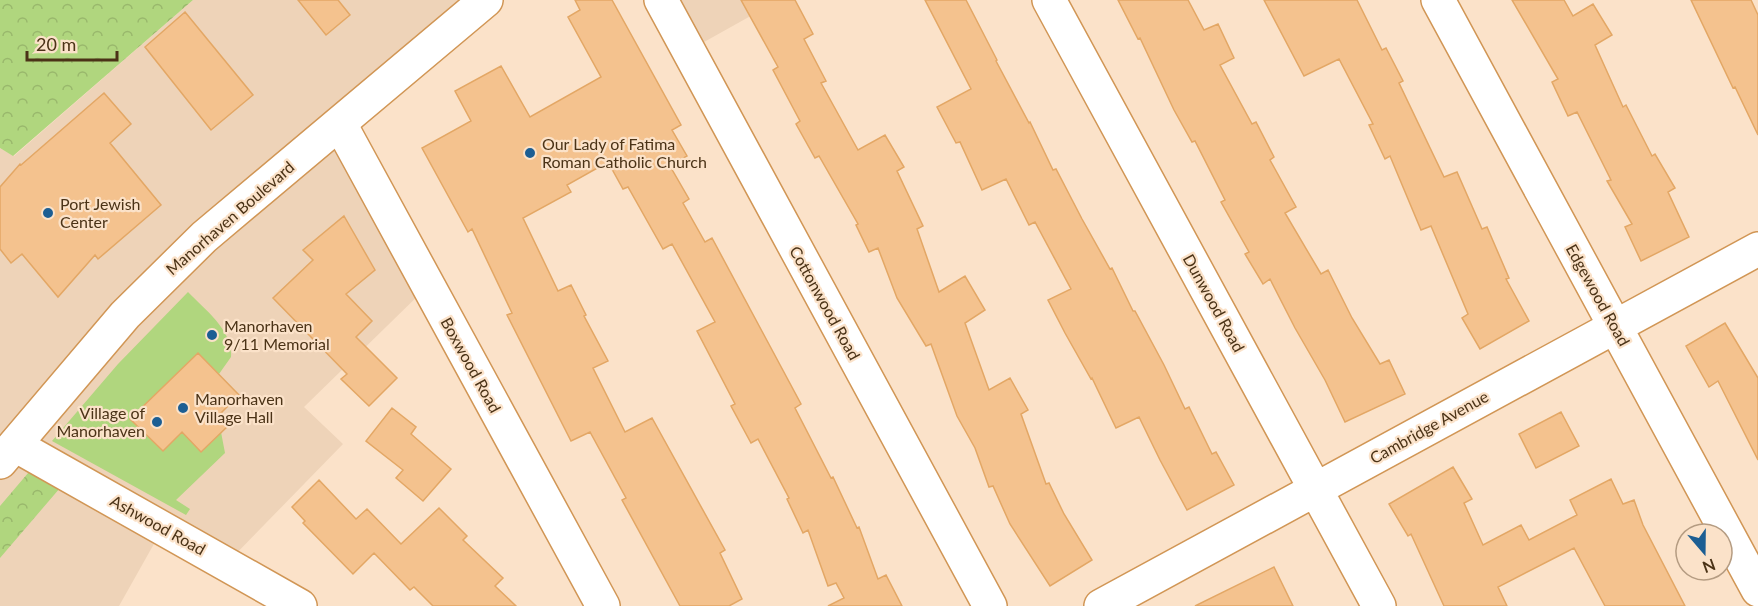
<svg xmlns="http://www.w3.org/2000/svg" width="1758" height="606" font-family="Lato,sans-serif">
<style>
.built{fill:#eed3b8}
.grass{fill:#b0d67e}
.park{fill:url(#park-crowns)}
.building{fill:#f4c28e;stroke:#e3a765;stroke-width:1.5}
.lines{fill:none;stroke-linecap:round;stroke-linejoin:round}
.minor-casing{stroke:#d19655;stroke-width:36}
.tertiary-casing{stroke:#d19655;stroke-width:36}
.minor{stroke:#fff;stroke-width:33}
.tertiary{stroke:#fff;stroke-width:33}
.poi-dot{fill:#1c5e93;stroke:#fbe2c9;stroke-width:2}
.labels{text-anchor:middle;stroke-width:4.5;stroke-linejoin:round;paint-order:stroke}
.poi-label{font-size:16px;fill:#4b3317;stroke:#fbe2c9;text-anchor:start}
.street-label{font-size:16px;fill:#4b3317;stroke:#fbe2c9}
</style>
<defs>
<pattern id="park-crowns" width="20" height="18" patternUnits="userSpaceOnUse" patternTransform="scale(1.5)"><rect width="20" height="18" fill="#b0d67e"/><path d="M2 6a3 3 0 1 1 6 0M12 15a3 3 0 1 1 6 0" fill="none" stroke="#99b86c"/></pattern>
</defs>
<rect width="100%" height="100%" fill="#fbe2c9"/>
<!-- built -->
<path class="built" d="M193 0H485L340 124 428 286 304 407 343 444 228 562 164 526 119 606H0V148L14 156Z
M661 0H779L688 51Z"/>
<!-- grass -->
<path class="grass" d="M188 292C205 310 233 330 231 357L219 374 198 354 130 419 163 451 182 432H221L225 453 176 500 190 509 186 515 52 441 118 364Z"/>
<!-- park -->
<path class="park" d="M0 0H193L13 156 0 148Z
M34 466 66 481 0 558V506Z"/>
<!-- building -->
<path class="building" d="M298 0H338L350 15 326 35Z
M575 0H612L681 125 672 130 687 156 670 166 689 199 683 203 705 242 712 238 801 404 795 408 831 478 833 477 857 528 859 527 878 579 886 575 902 606H828L844 598 836 583 828 586 808 530 803 533 787 499 789 498 758 439 751 443 731 406 735 404 697 331 715 322 672 244 663 249 628 187 623 189 608 162 567 185 571 192 523 218 558 291 571 285 586 315 584 316 608 361 593 368 625 432 652 418 725 550 720 553 742 599 729 606H680L622 500 626 498 590 432 571 441 507 315 512 313 472 229 468 232 422 148 471 121 455 91 501 66 530 117 601 77 568 17 580 10Z
M741 0H795L813 34 804 39 826 81 821 83 858 150 885 135 904 167 897 171 923 226 917 229 939 292 965 276 985 310 965 323 989 390 1010 378 1028 410 1021 414 1046 484 1049 483 1064 514 1092 560 1050 586 1010 524 993 486 989 487 975 448 957 416 931 344 926 346 897 298 878 248 869 252 856 225 858 224 819 156 815 158 796 124 800 121 773 70 778 67Z
M925 0H966L997 60 996 61 1029 123 1030 122 1053 170 1056 169 1082 219 1110 269 1112 268 1133 311H1135L1164 365 1185 409 1189 407 1212 454 1216 452 1234 485 1187 510 1160 460 1139 417 1116 428 1092 378 1091 379 1065 333 1048 300 1071 289 1035 222 1029 225 1006 179 982 190 960 142 956 143 937 107 971 89Z
M1118 0H1188L1204 30 1218 24 1234 58 1220 65 1252 124 1256 122 1274 157 1270 160 1296 207 1285 213 1321 274 1328 270 1352 318 1380 364 1389 360 1405 394 1345 422 1325 380 1295 328 1270 279 1263 284 1245 254 1249 252 1221 202 1225 200 1195 141 1192 142 1174 110 1140 38 1138 39Z
M1264 0H1357L1382 50 1386 48 1403 81 1399 83 1444 177 1457 172 1482 229 1487 227 1509 278 1506 279 1529 321 1480 349 1462 318 1468 314 1431 226 1421 230 1390 156 1385 159 1369 125 1373 124 1339 59 1304 76Z
M1512 0H1564L1573 16 1593 4 1612 35 1595 45 1623 107 1626 105 1652 156 1655 154 1675 188 1668 192 1689 237 1641 261 1625 227 1632 224 1607 181 1611 180 1577 112 1568 116 1552 82 1558 79Z
M1691 0H1751L1758 15V135L1735 87 1733 88Z
M185 12 253 95 211 130 145 47Z
M104 93 131 124 110 143 161 205 98 259 95 255 58 297 22 254 11 263 0 249V187L20 164 21 165Z
M344 216 375 270 346 294 372 321 356 337 397 378 369 406 341 379 347 374 273 298 313 260 303 250Z
M1725 323 1758 378V460L1718 381 1709 387 1686 346Z
M198 353 239 395 219 415 229 425 201 452 182 432 163 451 130 419Z
M392 408 416 427 411 434 451 469 423 501 396 478 403 470 366 441Z
M1561 412 1579 446 1536 468 1519 434Z
M1453 467 1472 499 1464 503 1483 545 1521 525 1529 540 1577 515 1570 500 1611 479 1623 504 1634 500 1643 525 1685 606H1605L1574 548 1498 587 1507 606H1444L1411 534 1408 536 1389 504Z
M319 480 356 519 367 509 401 544 439 508 467 536 463 540 503 578 495 586 516 606H433L414 587 410 590 374 553 353 574 303 523 305 521 292 507Z
M1274 567 1293 606H1195Z"/>
<g class="lines">
<!-- minor casing -->
<g class="minor-casing">
<path id="minor" d="M661 0 990 606
M1049 0 1379 606
M1438 0 1758 590
M340 124 603 606
M15 445 300 606
M1101 606 1758 249"/>
</g>
<!-- tertiary casing -->
<g class="tertiary-casing">
<path id="tertiary" d="M0 462 125 315 204 237 486 0"/>
</g>
<!-- minor -->
<use href="#minor" class="minor"/>
<!-- tertiary -->
<use href="#tertiary" class="tertiary"/>
</g>
<!-- markers -->
<g class="poi-dot">
<circle cx="530" cy="153" r="6"/>
<circle cx="48" cy="213" r="6"/>
<circle cx="212" cy="335" r="6"/>
<circle cx="183" cy="408" r="6"/>
<circle cx="157" cy="422" r="6"/>
</g>
<g class="labels">
<!-- poi labels -->
<g class="poi-label">
<text x="542" y="150">Our Lady of Fatima<tspan x="542" dy="18">Roman Catholic Church</tspan></text>
<text x="60" y="210">Port Jewish<tspan x="60" dy="18">Center</tspan></text>
<text x="224" y="332">Manorhaven<tspan x="224" dy="18">9/11 Memorial</tspan></text>
<text x="195" y="405">Manorhaven<tspan x="195" dy="18">Village Hall</tspan></text>
<text x="145" y="419" text-anchor="end">Village of<tspan x="145" dy="18">Manorhaven</tspan></text>
</g>
<!-- street labels -->
<g class="street-label">
<text transform="translate(230 218) rotate(-41)" y="6">Manorhaven Boulevard</text>
<text transform="translate(1598 295) rotate(61)" y="6">Edgewood Road</text>
<text transform="translate(825 303) rotate(61)" y="6">Cottonwood Road</text>
<text transform="translate(1214 303) rotate(61)" y="6">Dunwood Road</text>
<text transform="translate(471 365) rotate(61)" y="6">Boxwood Road</text>
<text transform="translate(1429 427) rotate(-29)" y="6">Cambridge Avenue</text>
<text transform="translate(158 525) rotate(29)" y="6">Ashwood Road</text>
</g>
</g>
<!-- north arrow -->
<g transform="translate(1704 552) rotate(160)"><circle r="28" fill="#fbe2c9" stroke="#b59c82" stroke-width="1.5"/>
<path d="M0-4.5L10 22L0 15L-10 22Z" fill="#1c5e93"/>
<text y="-9" font-size="16" font-weight="bold" text-anchor="middle" fill="#4b3317">N</text>
</g>
<!-- scale -->
<path d="M27 51v9h90v-9" fill="none" stroke="#4b3317" stroke-width="3"/>
<text x="36" y="51" font-size="18" fill="#4b3317" stroke="#fbe2c9" stroke-width="4.5" paint-order="stroke">20 m</text>
</svg>
